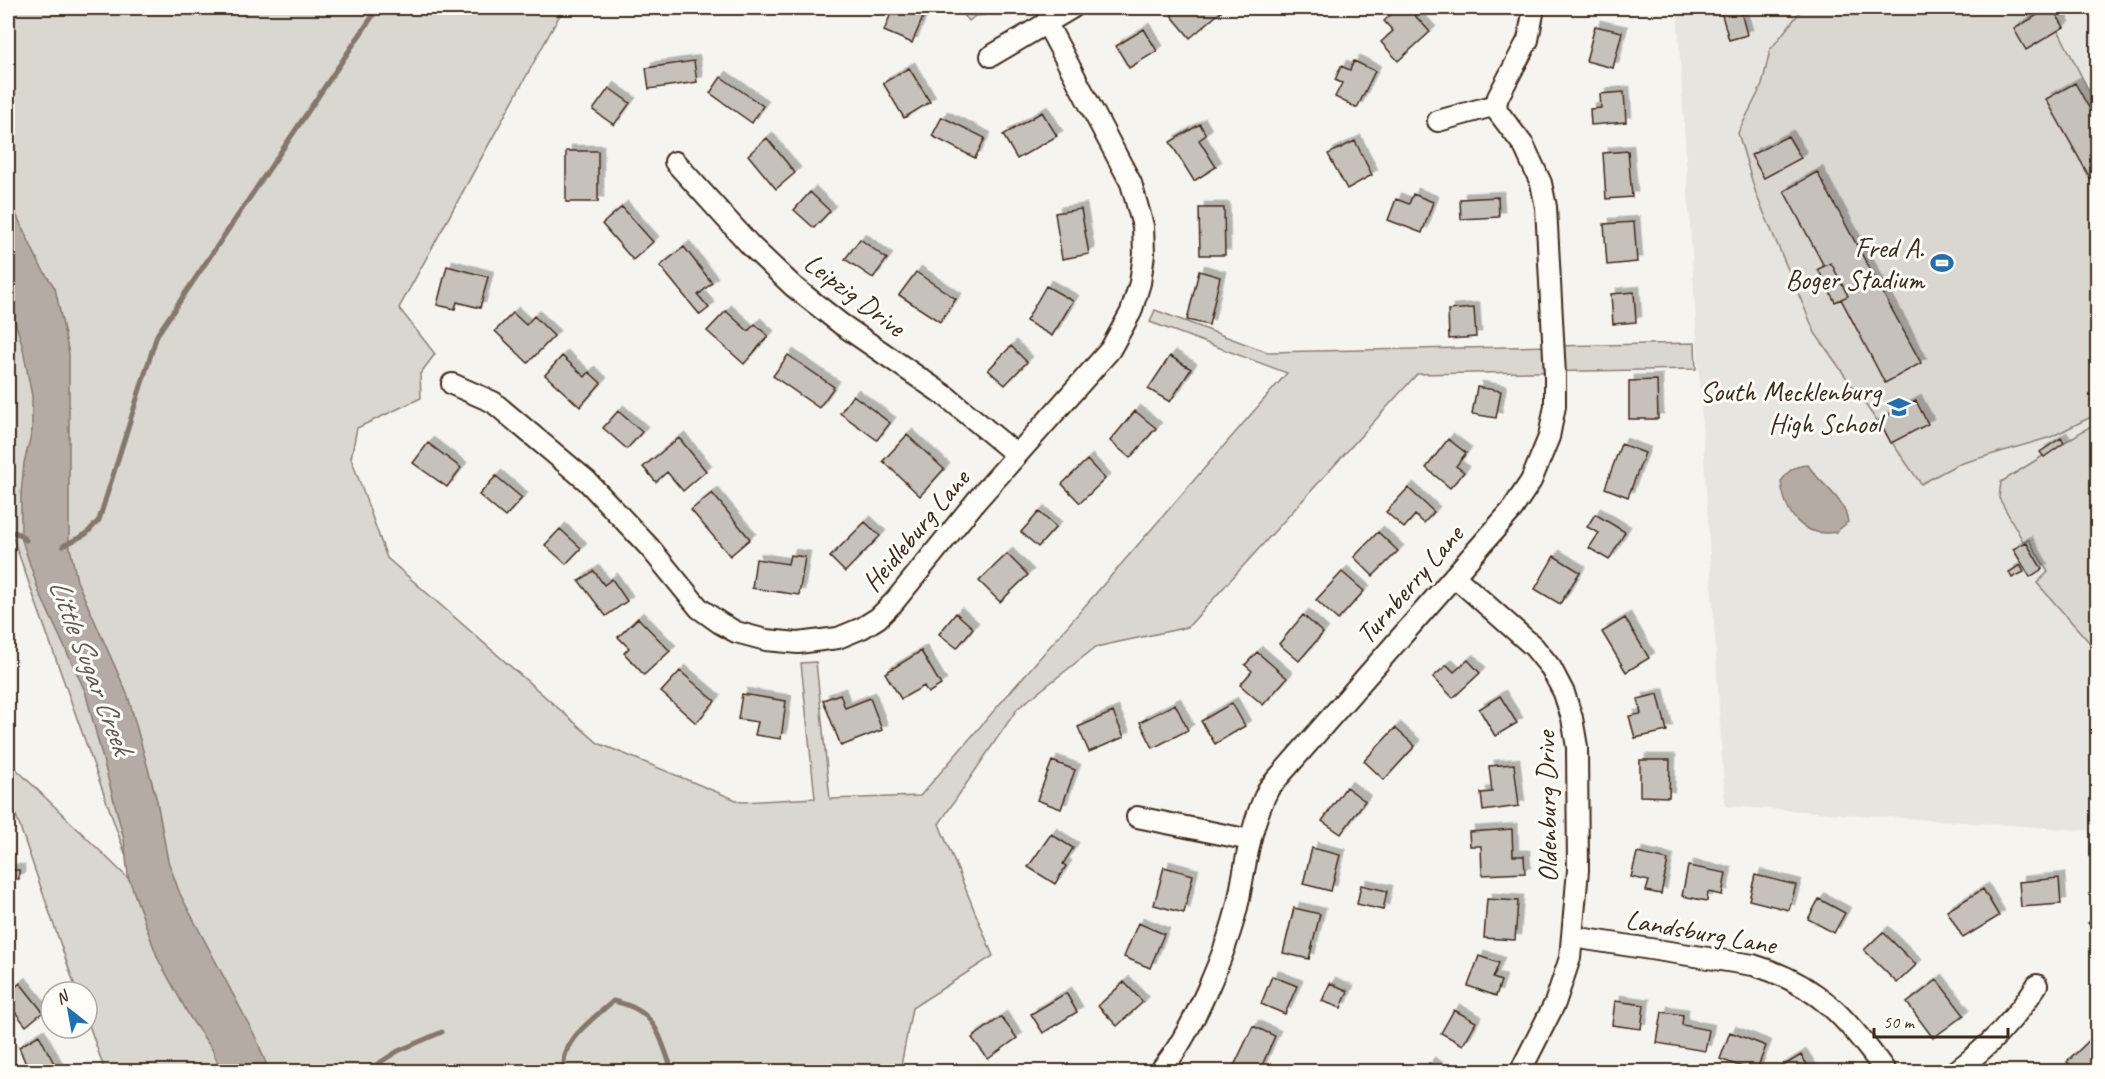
<svg xmlns="http://www.w3.org/2000/svg" width="2105" height="1079" font-family="Caveat,sans-serif">
<style>
.built{fill:#e7e5df}
.green{fill:#dad6d0;stroke:#8a8077;stroke-width:1.5}
.water{fill:#b4aca4;stroke:#84786e;stroke-width:1.5}
.lines{fill:none;stroke-linecap:round;stroke-linejoin:round}
.stream{stroke:#84786e;stroke-width:5}
.building{fill:#c7c1bb;stroke:#3b2a1e;stroke-width:1.5;filter:url(#shadow)}
.street-casing{stroke:#3b2a1e;stroke-width:24}
.street{stroke:#fdfcf7;stroke-width:20}
.labels{text-anchor:middle;stroke-width:6;stroke-linejoin:round;paint-order:stroke}
.poi-label{font-size:28px;fill:#3b2a1e;stroke:#fdfcf7;text-anchor:end}
.street-label{font-size:28px;fill:#3b2a1e;stroke:#fdfcf7}
.water-label{font-size:30px;font-style:italic;fill:#65584d;stroke:#fdfcf7}
</style>
<defs>
<filter id="shadow"><feDropShadow dx="5.5" dy="-5.5" stdDeviation="0" flood-color="#0004"/></filter>
</defs>
<rect width="100%" height="100%" fill="#f5f4ee"/>
<filter id="ink" filterUnits="userSpaceOnUse"><feTurbulence type="fractalNoise" baseFrequency=".0167" numOctaves="2"/><feDisplacementMap in="SourceGraphic" scale="12" xChannelSelector="R" yChannelSelector="G"/><feConvolveMatrix kernelMatrix="1 2 1 2 8 2 1 2 1" color-interpolation-filters="sRGB"/></filter>
<g filter="url(#ink)">
<!-- built -->
<path class="built" d="M1677 8H2097V831L1725 806Z"/>
<!-- green -->
<path class="green" d="M8 8H584L561 13 399 308 435 354 420 374 421 398 357 428 351 458 387 558 598 743 741 802 815 798 801 663 816 662 830 799 920 796 1287 373 1150 322 1155 310 1267 352 1695 343 1696 369 1417 374 1188 627 1096 647 1017 709 939 824 993 956 912 1008 900 1071H105L87 1019V992H77L8 792V761L137 887 8 524Z
M958 8H978L985 15 975 16 969 21Z
M1803 8H2047L2097 107V414L2051 437 1956 465 1921 484 1815 333 1756 194 1738 133 1762 85 1770 50Z
M2097 422V651L2037 583 2048 572 2029 540 2023 541 1999 498 2001 482Z"/>
<!-- water -->
<path class="water" d="M8 197 41 267 55 288 69 354V543L77 581 128 696 157 801 168 861 180 894 256 1038 269 1071H221L212 1049 191 1019 158 959 128 876 124 839 85 691 39 592 21 537V496L24 463 32 431V396L22 344 8 299Z
M1808 465C1821 486 1844 496 1848 522L1836 532C1801 538 1785 513 1781 482 1788 470 1794 466 1808 465Z"/>
<g class="lines">
<!-- stream -->
<path class="stream" d="M8 532 17 533 26 540
M63 546 86 534 99 520 157 335 378 8
M365 1072 398 1051 442 1032
M565 1072C557 1042 594 1019 613 1001 657 1010 658 1034 673 1072"/>
</g>
<!-- building -->
<path class="building" d="M893 8H927L912 43 884 31Z
M1179 8H1221L1223 10 1190 38 1171 15Z
M1398 8H1408L1430 32 1398 61 1381 42 1393 31 1384 21Z
M1720 8H1740L1747 35 1729 40Z
M2049 8H2052L2064 27 2026 50 2014 29Z
M1595 26 1622 32 1613 68 1586 61Z
M1144 29 1157 51 1129 68 1116 46Z
M694 61 697 82 649 89 646 68Z
M1354 61 1375 71 1357 108 1335 97 1342 83 1335 80 1341 66 1350 70Z
M909 68 930 102 904 118 883 83Z
M721 77 763 106 752 123 710 93Z
M2075 83 2098 124V192L2046 99Z
M609 88 630 103 614 125 593 110Z
M1624 92 1626 122 1591 125 1590 109 1601 108 1600 94Z
M1042 112 1057 136 1017 159 1003 135Z
M942 117 985 138 975 158 932 136Z
M1200 124 1206 135 1199 140 1216 167 1194 181 1170 142Z
M1788 136 1801 158 1764 178 1751 155Z
M767 138 795 173 776 189 748 155Z
M1355 141 1372 175 1347 189 1328 154Z
M566 151H598V202H566Z
M1628 151 1632 197 1606 199 1603 153Z
M1817 172 1921 363 1885 383 1841 299 1848 296 1831 263 1824 266 1784 191Z
M810 192 830 211 814 228 794 210Z
M1413 194 1433 202 1422 233 1388 220 1396 199 1409 204Z
M1498 197 1499 217 1461 219 1460 199Z
M622 207 653 242 633 260 602 224Z
M1199 208H1224L1225 255H1200Z
M1081 209 1089 254 1062 259 1055 213Z
M1634 222 1637 262 1607 265 1604 224Z
M860 239 887 259 873 278 845 259Z
M684 247 712 283 698 295 709 308 700 315 660 266Z
M1831 263 1848 296 1835 302 1818 269Z
M447 266 488 277 480 308 457 302 455 309 437 305Z
M1199 271 1220 277 1209 325 1187 320Z
M916 272 956 299 940 322 899 295Z
M1046 286 1073 301 1052 336 1026 321Z
M1634 292 1636 322 1613 324 1611 294Z
M1474 308 1476 337 1449 339 1448 310Z
M726 311 748 331 755 324 768 336 744 364 707 331Z
M513 313 526 325 534 316 554 336 528 363 495 331Z
M1011 346 1027 362 1005 385 988 370Z
M788 355 834 387 819 408 773 376Z
M562 356 585 377 589 372 601 383 580 407 545 375Z
M1170 356 1191 369 1170 402 1148 389Z
M1657 380 1658 419H1629V381Z
M1477 387 1501 391 1496 418 1472 414Z
M853 395 890 423 877 440 840 413Z
M1916 401 1928 424 1891 443 1879 420Z
M618 411 642 432 627 449 603 428Z
M1135 411 1156 428 1130 458 1110 441Z
M907 435 944 469 920 496 883 461Z
M679 438 706 471 683 491 667 472 656 482 643 467Z
M2061 438 2064 443 2044 457 2040 452Z
M1448 439 1466 453 1456 466 1464 472 1450 488 1426 468Z
M428 443 461 468 447 487 413 463Z
M1621 444 1645 453 1628 497 1605 488Z
M1087 460 1105 479 1080 503 1062 484Z
M496 476 522 498 505 517 479 495Z
M1408 488 1434 512 1424 523 1415 515 1404 528 1386 512Z
M712 493 750 539 730 556 691 510Z
M1039 512 1056 527 1038 547 1021 532Z
M1595 514 1625 532 1609 560 1589 548 1599 533 1587 527Z
M865 522 880 536 845 572 830 557Z
M560 529 581 548 566 564 545 545Z
M1378 532 1398 551 1373 576 1354 557Z
M2026 542 2042 569 2030 577 2013 549Z
M1007 554 1028 575 1000 602 979 581Z
M790 555 805 557 799 595 752 588 756 559 788 564Z
M1554 556 1580 572 1560 604 1535 589Z
M2020 565 2024 572 2012 578 2009 572Z
M594 571 604 585 612 579 627 601 606 616 579 581Z
M1342 572 1364 591 1338 620 1316 600Z
M956 613 973 628 957 648 939 634Z
M1303 615 1323 633 1299 661 1279 644Z
M638 618 670 651 644 675 624 653 629 648 618 637Z
M1625 618 1649 658 1626 672 1602 632Z
M921 651 941 685 928 693 924 686 901 699 885 673Z
M1257 652 1287 678 1263 705 1240 685 1252 671 1245 665Z
M1468 660 1480 673 1453 698 1433 677 1447 665 1454 672Z
M680 671 715 701 696 723 661 692Z
M742 694 786 701 781 739 755 735 758 722 738 719Z
M840 694 845 708 870 698 882 730 841 746 823 700Z
M1658 694 1667 731 1635 738 1629 716 1641 714 1638 699Z
M1500 696 1517 723 1495 736 1479 709Z
M1232 703 1245 726 1215 744 1201 721Z
M1175 704 1188 730 1153 748 1140 722Z
M1113 712 1124 737 1089 752 1078 727Z
M1395 728 1415 746 1384 780 1364 761Z
M1640 760H1670L1669 797 1640 796Z
M1052 761 1075 770 1061 809 1037 800Z
M1514 764 1519 806 1483 811 1481 793 1492 792 1489 766Z
M1346 787 1365 801 1341 834 1322 821Z
M1512 829 1513 856H1524L1525 873 1482 875 1481 846H1470L1469 832Z
M1051 834 1073 848 1063 864 1066 866 1055 884 1028 867Z
M1312 848 1340 855 1331 891 1303 884Z
M1637 853 1668 860 1661 894 1646 891 1649 881 1631 877Z
M1688 866 1726 873 1722 895 1708 892 1707 901 1682 896Z
M1164 867 1193 875 1184 913 1154 905Z
M8 870H19V879H8Z
M1755 875 1796 885 1789 910 1749 900Z
M2059 878 2061 904 2021 907 2019 882Z
M1361 885 1387 891 1383 910 1357 904Z
M1983 889 1999 916 1963 938 1947 911Z
M1487 899 1518 901 1515 940 1484 938Z
M1819 899 1845 913 1834 933 1808 919Z
M1294 908 1320 914 1309 959 1283 953Z
M2098 914V934L2088 923Z
M1138 923 1164 934 1150 968 1124 957Z
M1883 932 1916 965 1897 983 1864 950Z
M1479 956 1499 963 1493 978 1501 981 1496 996 1468 986Z
M1272 976 1297 986 1285 1014 1261 1004Z
M1937 980 1964 1015 1933 1038 1907 1003Z
M1124 982 1143 1002 1117 1026 1098 1006Z
M20 983 43 1012 26 1026 15 1012 8 1018V994Z
M1330 983 1348 991 1341 1008 1322 1001Z
M1066 993 1077 1012 1043 1033 1031 1014Z
M1615 1001 1644 1005 1641 1029 1612 1025Z
M1454 1010 1476 1022 1463 1045 1441 1033Z
M1662 1012 1683 1015 1682 1025 1709 1030 1705 1051 1657 1043Z
M1001 1017 1017 1038 988 1059 972 1038Z
M1253 1026 1275 1036 1259 1072H1241L1233 1068Z
M1730 1032 1766 1046 1756 1072 1720 1059Z
M2098 1032V1070L2077 1072 2067 1062Z
M39 1035 57 1069 52 1072H29L19 1047Z
M1801 1055 1812 1072H1775V1071Z
M1429 1063 1443 1072H1424Z"/>
<g class="lines">
<!-- street casing -->
<g class="street-casing">
<path id="street" d="M991 56 1072 8
M1438 121 1496 105 1498 97 1528 40 1534 8
M675 162 751 246 794 287 841 324 947 397 1017 455
M452 384 493 402 587 481 650 548 699 608 720 623 736 632 766 640 798 643 838 638 862 628 878 618 894 602 977 500 1110 350 1131 312 1140 283 1144 254 1143 226 1131 183 1046 22
M1454 576 1534 647 1551 668 1564 693 1572 718 1577 747 1578 870 1570 958 1555 1003 1520 1072
M1137 817 1250 840
M1573 937 1753 965C1818 984 1848 1019 1886 1072
M1159 1072C1190 1039 1228 948 1238 903 1246 864 1250 824 1269 788L1511 511 1531 481 1549 437 1555 406V375L1546 207 1541 183 1524 146 1498 112 1496 105
M1955 1072C1989 1046 2014 1021 2037 985"/>
</g>
<!-- street -->
<use href="#street" class="street"/>
</g>
</g>
<!-- icons -->
<defs>
<g id="stadium-bare" transform="scale(1.8)"><path d="M0-5a6.5 5 0 1 0 0 10a6.5 5 0 1 0 0-10ZM-3.5-1.8h7v3.6h-7Z" fill="#1f6fb2" stroke="#fdfcf7" stroke-width="2.5" paint-order="stroke"/></g>
<g id="school-bare" transform="scale(1.8)"><path d="M0-5L7-2L0 1L-7-2ZM-4 1L0 2.5L4 1V4Q0 6-4 4Z" fill="#1f6fb2" stroke="#fdfcf7" stroke-width="2.5" paint-order="stroke"/></g>
</defs>
<g fill-rule="evenodd">
<use href="#stadium-bare" x="1942" y="263"/>
<use href="#school-bare" x="1899" y="407"/>
</g>
<g class="labels">
<!-- poi labels -->
<g class="poi-label">
<text x="1924" y="257">Fred A.<tspan x="1924" dy="32">Boger Stadium</tspan></text>
<text x="1881" y="401">South Mecklenburg<tspan x="1881" dy="32">High School</tspan></text>
</g>
<!-- street labels -->
<g class="street-label">
<text transform="translate(855 294) rotate(37)" y="10">Leipzig Drive</text>
<text transform="translate(915 530) rotate(-50)" y="10">Heidleburg Lane</text>
<text transform="translate(1409 584) rotate(-49)" y="10">Turnberry Lane</text>
<text transform="translate(1546 807) rotate(-91)" y="10">Oldenburg Drive</text>
<text transform="translate(1701 931) rotate(10)" y="10">Landsburg Lane</text>
</g>
<!-- water labels -->
<g class="water-label">
<text transform="translate(91 666) rotate(69)" y="10">Little Sugar Creek</text>
</g>
</g>
<!-- margin -->
<rect width="2105" height="1079" fill="none" stroke="#fdfcf7" stroke-width="30"/>
<rect x="15" y="15" width="2075" height="1049" fill="none" stroke="#3b2a1e" stroke-width="2" filter="url(#ink)"/>
<!-- north arrow -->
<g transform="translate(69 1010) rotate(329)"><circle r="28" fill="#fdfcf7" stroke="#afa8a0" stroke-width="1.5"/>
<path d="M0-4.5L10 22L0 15L-10 22Z" fill="#1f6fb2"/>
<text y="-9" font-size="16" font-weight="bold" text-anchor="middle" fill="#3b2a1e">N</text>
</g>
<!-- scale -->
<path d="M1874 1028v9h134v-9" fill="none" stroke="#3b2a1e" stroke-width="3"/>
<text x="1883" y="1028" font-size="18" fill="#3b2a1e" stroke="#fdfcf7" stroke-width="4.5" paint-order="stroke">50 m</text>
</svg>
